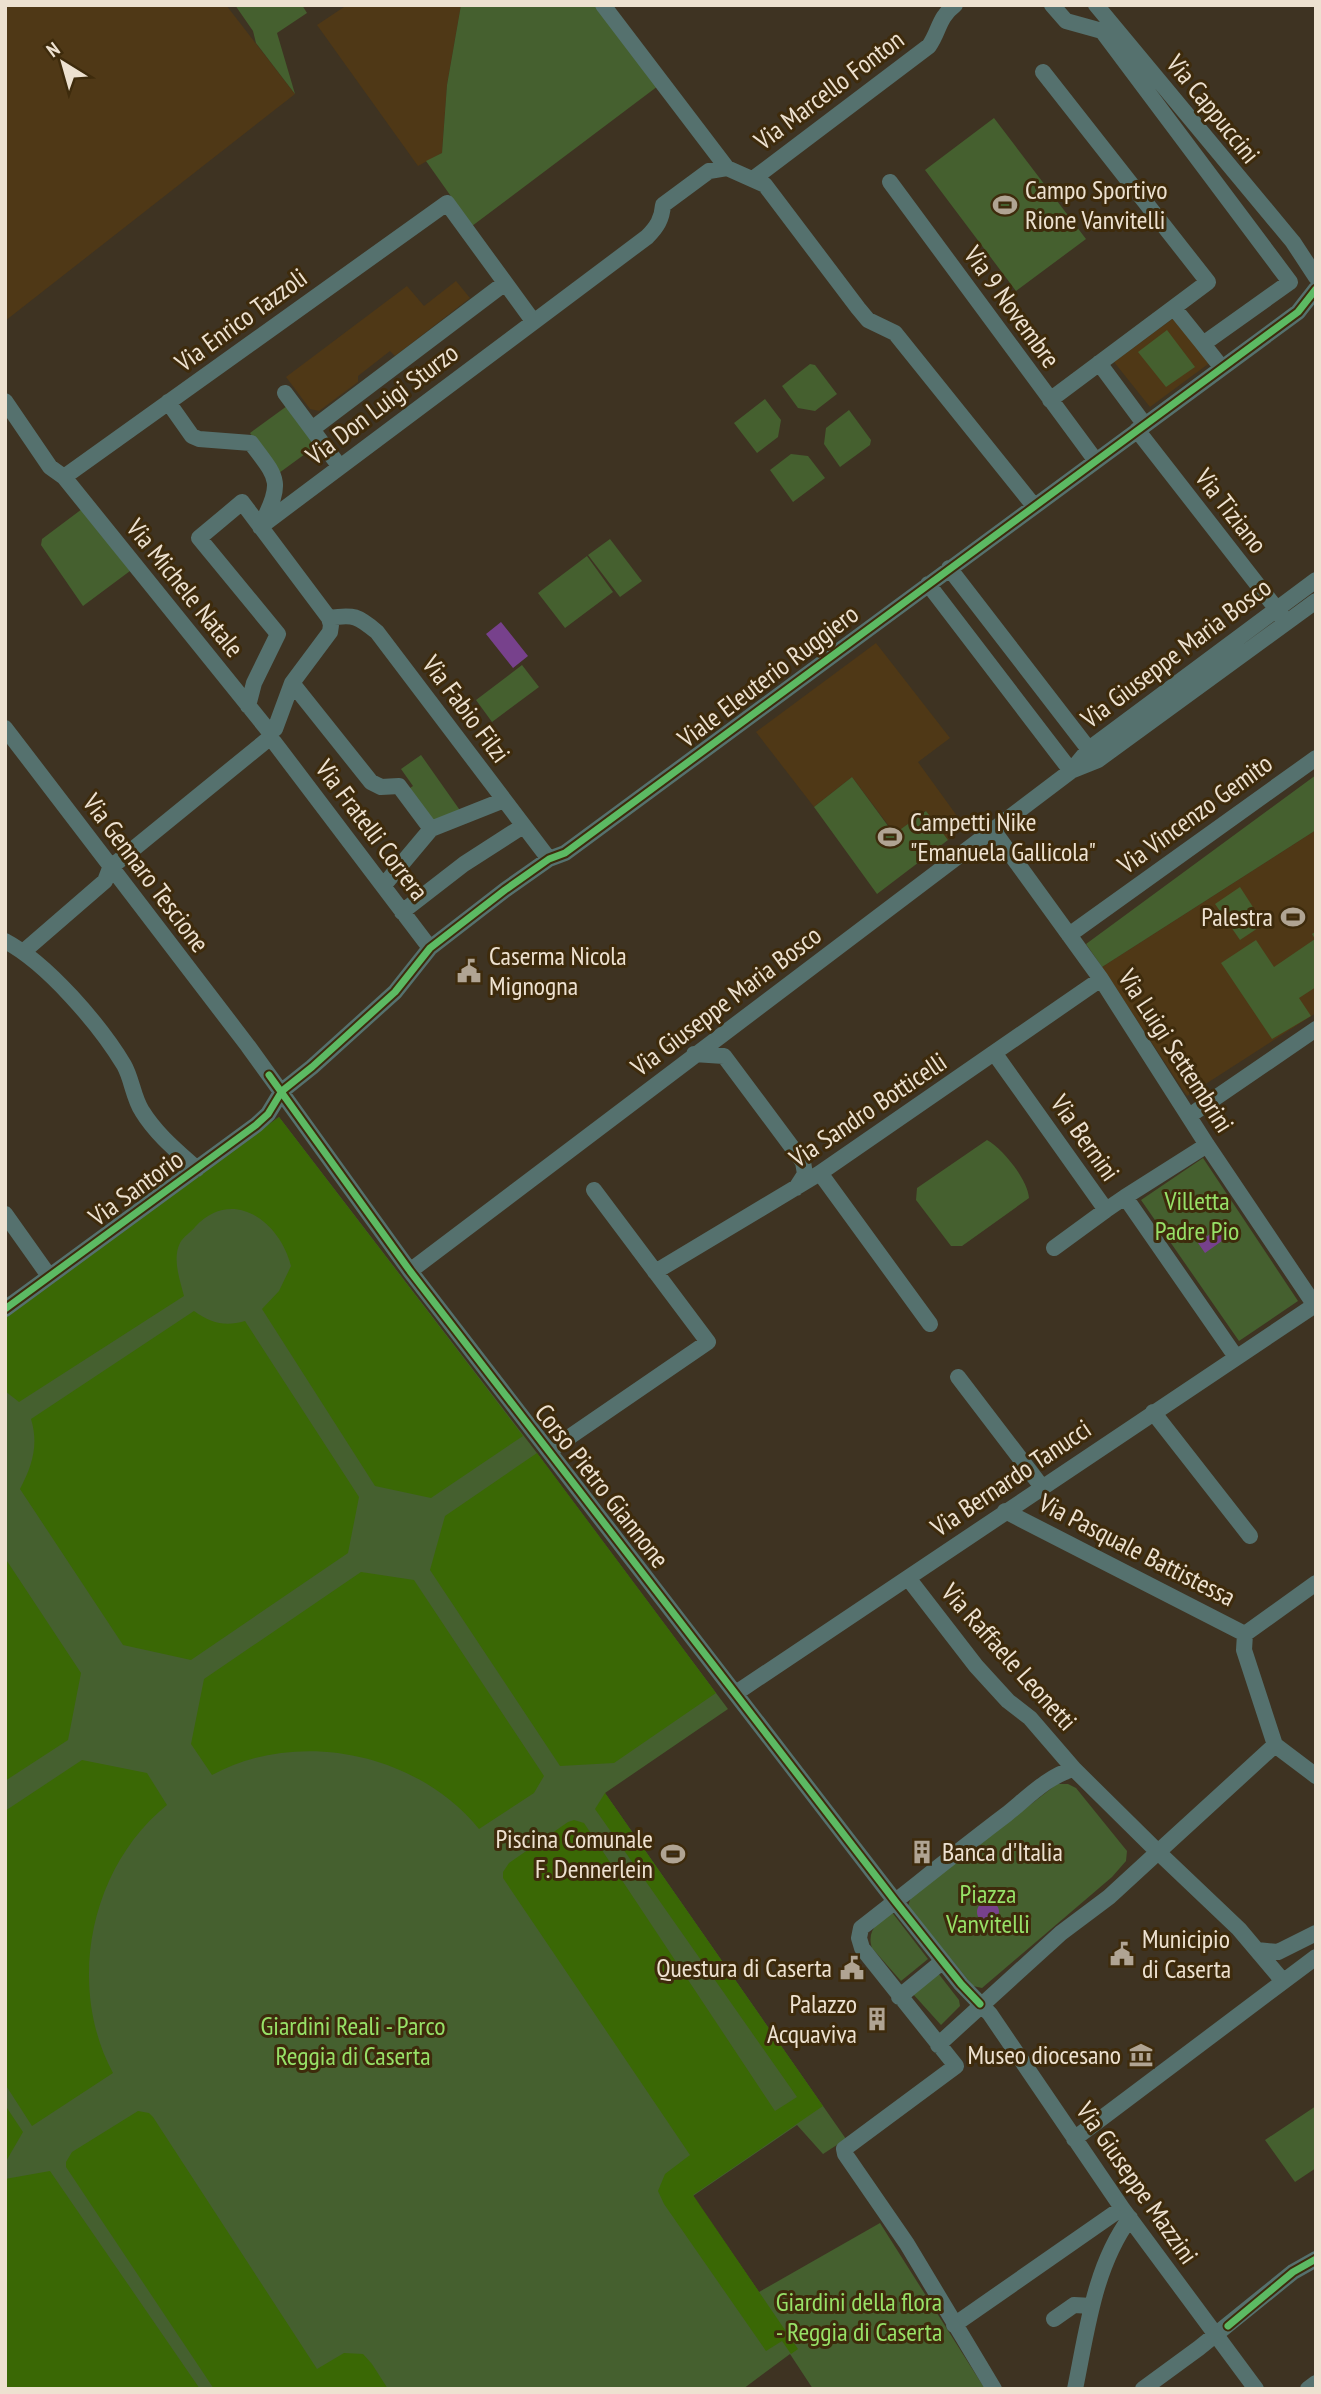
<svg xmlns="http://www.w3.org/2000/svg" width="1321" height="2394" font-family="'PT Sans Narrow',sans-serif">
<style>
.built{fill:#4f3816}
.green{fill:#45602f}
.forest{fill:#3a6805}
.water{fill:#77418c}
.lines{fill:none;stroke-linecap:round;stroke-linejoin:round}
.minor{stroke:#55716e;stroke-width:16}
.cycleway-casing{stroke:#3e2b0c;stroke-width:11}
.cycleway{stroke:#5cba63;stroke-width:7}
.labels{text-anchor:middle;stroke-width:6;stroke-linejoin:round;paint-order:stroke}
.street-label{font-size:26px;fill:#ede1d0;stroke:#3e2b0c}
.poi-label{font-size:26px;fill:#ede1d0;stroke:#3e2b0c;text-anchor:start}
.park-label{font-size:26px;fill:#97e167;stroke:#3e2b0c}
</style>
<rect width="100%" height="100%" fill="#3e3322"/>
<!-- built -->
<path class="built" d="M5 5H226L295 94 5 321Z
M347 5H461L447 85 442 153 418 166 317 25Z
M456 281 470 298 395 356 390 351 358 376V382L319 411 310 409 286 377 407 286 424 306Z
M1179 314 1215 359 1150 407 1114 362Z
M876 643 950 738 918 762 965 827 948 840 925 811 895 834 852 777 814 807 756 732Z
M1316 830V1013L1187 1096 1102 967Z"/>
<!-- green -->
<path class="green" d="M235 5H302L307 13 277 33 295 94 256 43 253 31Z
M461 5H600L662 83 472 226 426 161 442 153 447 85Z
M994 118 1086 239 1016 291 925 170Z
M1167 330 1195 367 1166 387 1138 352Z
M810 364 815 365 837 394 815 411 798 408 782 386Z
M765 399 781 420 778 437 757 453 734 423Z
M287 406 316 446 279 473 250 433Z
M849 410 871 440 870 445 840 467 824 444 826 428Z
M791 454 808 456 825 478 793 502 770 470Z
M82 509 130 571 83 606 41 545 42 539Z
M610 539 642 581 620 597 588 555Z
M587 556 613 592 565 628 538 593Z
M522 665 539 687 492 722 476 700Z
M421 755 464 816 431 829 404 792 413 786 401 769Z
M1316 775V830L1102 967 1086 944Z
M852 777 894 834 926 811 948 840 877 894 814 807Z
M1240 887 1264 924 1240 940 1215 904Z
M1316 931V987L1299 998 1311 1016 1272 1039 1221 963 1256 940 1274 967 1315 939 1312 934Z
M279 1117 537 1453 728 1709 605 1793 846 2139 823 2154 797 2125 693 2196 759 2292 880 2223 985 2389H813L790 2354 743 2389H5V1315Z
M987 1140C1003 1149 1028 1180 1029 1198L962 1246H951L916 1200 917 1188Z
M1203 1158 1298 1301 1239 1341 1141 1200Z
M1057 1784H1068L1076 1788 1127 1851 1126 1861 1112 1877 982 1988 973 1986 908 1906 911 1897Z
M891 1911 928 1959 901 1981 872 1948C866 1930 879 1922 891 1911Z
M938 1973 959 2000 960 2006 941 2025 913 1994Z
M1316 2106V2168L1295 2182 1265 2140Z"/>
<!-- forest -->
<path class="forest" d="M279 1117 523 1436 431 1498 375 1486 262 1309 279 1291 291 1266C280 1222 233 1186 195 1227 191 1232 183 1237 180 1243 172 1259 180 1280 184 1296L19 1402 5 1391V1315Z
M194 1311C211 1323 225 1327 245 1321L359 1497 348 1553 191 1660 123 1645 20 1489C32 1466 39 1445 31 1419Z
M537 1453 716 1693 614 1763 560 1766 430 1570 445 1516Z
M5 1558 81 1673 68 1740 5 1781Z
M361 1572 414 1580 544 1776 534 1793 479 1829C418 1753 298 1728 212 1775L191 1744 204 1679Z
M82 1760 147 1773 167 1805C90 1867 66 1986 113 2073L32 2126 5 2084V1811Z
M605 1793 823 2106 693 2195 798 2349 791 2354 782 2341 766 2351 664 2204 658 2191 665 2174 690 2155 503 1878V1872L509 1863 568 1822 574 1820 584 1823 775 2111 797 2097 595 1809Z
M5 2105 23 2132 5 2163Z
M138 2111 149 2113 153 2117 317 2369 344 2353 363 2354 372 2364 388 2389H214L66 2167V2162L72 2152Z
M50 2171 200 2389H5V2179Z"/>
<!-- water -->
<path class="water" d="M501 622 528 656 513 668 486 634Z
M1221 1226 1229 1236 1205 1253 1198 1243Z
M977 1912a11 11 0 1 1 22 0a11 11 0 1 1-22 0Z"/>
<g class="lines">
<!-- minor -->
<path class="minor" d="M603 5 727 168 765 185 858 308 868 320 895 333 1034 506
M1052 5 1066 21 1102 31 1290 282 1203 344 1222 368
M1096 5 1293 242 1316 277
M1043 72 1208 282 1050 400
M753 179 929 46C940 30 938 18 955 5
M890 182 1096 461
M1174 308 1203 344
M1099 363 1145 425
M285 393 340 467
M5 401 50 467 64 477 268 730
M168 402 192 436 199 439 251 443C276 477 284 480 263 521
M312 429 505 283
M1137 430 1282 616
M64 477 447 203 533 321
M260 527 647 237C657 227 662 219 663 205L709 171 727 168
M949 568 1094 756
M928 584 1071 771
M329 618C354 614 358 616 377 632L549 859
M292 683 371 782 381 787 399 786 431 829
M248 706 254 683 278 634 199 538 242 502 329 618 331 625 330 632 292 683 275 729
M5 728 248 1046 410 1271 895 1901 961 1984 990 2014 1122 2208 1256 2389
M274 742 430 948
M1073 770 1098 760 1316 601
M993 830 1101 979 1207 1145 1316 1307
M384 885 431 829 504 800
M402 912 464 864 523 826
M1069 935 1316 758
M5 941C47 963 100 1025 124 1065 132 1079 133 1097 142 1111 156 1134 177 1151 197 1169
M23 952 105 881 110 868 267 740
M694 1054 724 1056 803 1162 805 1174 796 1188
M995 1054 1106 1210 1125 1197 1236 1357
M1189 1116 1316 1029
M820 1173 930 1324
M1125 1197 1207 1145
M5 1214 49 1276
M1054 1248 1106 1210
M410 1271 1071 771 1089 749 1316 580
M655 1272 820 1173 1101 979
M5 1309 256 1125 268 1114 282 1091 312 1067 395 992 430 948 505 890 549 859 565 853 1298 312 1316 289
M958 1377 1042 1487
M1153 1412 1250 1536
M549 1451 708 1342 594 1190
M1005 1511 1245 1634
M908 1578 976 1666 1008 1701 1030 1718 1074 1769
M1316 1583 1245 1634 1244 1650 1275 1745 1316 1776
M736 1693 1315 1305
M1275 1745 1158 1852 1239 1929 1282 1980
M1257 1950 1278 1952 1316 1933
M899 1997 943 1961
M938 2045 1061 1933 1109 1897 1158 1852 1074 1769C1049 1775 1027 1798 1007 1814 958 1851 910 1890 861 1928L859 1938 862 1948 956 2066 844 2149 845 2154 907 2244 994 2389
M1074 2139 1316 1957
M1054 2319 1074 2305 1092 2306
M954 2325 1122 2208
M1075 2389C1087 2331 1094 2267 1130 2218
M1143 2389 1199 2348 1293 2272 1316 2259
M1308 2389 1316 2383"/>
<!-- cycleway casing -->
<g class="cycleway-casing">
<path id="cycleway" d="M269 1075 410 1271 895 1901 961 1984 980 2004
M5 1309 256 1125 268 1114 282 1091 312 1067 395 992 430 948 505 890 549 859 565 853 1298 312 1316 289
M1228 2326 1293 2272 1316 2259"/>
</g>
<!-- cycleway -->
<use href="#cycleway" class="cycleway"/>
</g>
<!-- icons -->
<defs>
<g id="stadium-bare" transform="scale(1.89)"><path d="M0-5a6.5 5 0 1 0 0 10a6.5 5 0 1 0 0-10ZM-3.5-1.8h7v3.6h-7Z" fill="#b0a493" stroke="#3e2b0c" stroke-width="2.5" paint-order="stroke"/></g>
<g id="civic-bare" transform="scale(1.89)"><path d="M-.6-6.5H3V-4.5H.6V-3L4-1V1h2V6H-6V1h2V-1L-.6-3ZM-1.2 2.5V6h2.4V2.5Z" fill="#b0a493" stroke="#3e2b0c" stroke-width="2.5" paint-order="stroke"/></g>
<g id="building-bare" transform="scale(1.89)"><path d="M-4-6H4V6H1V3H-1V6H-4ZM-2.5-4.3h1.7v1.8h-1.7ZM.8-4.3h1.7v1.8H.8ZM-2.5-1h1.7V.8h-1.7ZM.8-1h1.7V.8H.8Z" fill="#b0a493" stroke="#3e2b0c" stroke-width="2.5" paint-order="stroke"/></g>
<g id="museum-bare" transform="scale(1.89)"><path d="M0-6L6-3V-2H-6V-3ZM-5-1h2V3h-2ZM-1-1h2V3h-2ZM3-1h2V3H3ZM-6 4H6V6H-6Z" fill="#b0a493" stroke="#3e2b0c" stroke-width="2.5" paint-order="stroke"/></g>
</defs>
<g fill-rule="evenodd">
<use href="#stadium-bare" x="1005" y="205"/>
<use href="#stadium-bare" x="890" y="837"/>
<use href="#stadium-bare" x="1293" y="917"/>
<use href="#civic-bare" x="469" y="971"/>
<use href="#building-bare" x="922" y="1852"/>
<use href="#stadium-bare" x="673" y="1854"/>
<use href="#civic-bare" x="1122" y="1954"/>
<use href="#civic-bare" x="852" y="1968"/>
<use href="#building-bare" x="877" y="2019"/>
<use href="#museum-bare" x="1141" y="2055"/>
</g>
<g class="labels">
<!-- street labels -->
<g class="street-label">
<text transform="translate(829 90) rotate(-37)" y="9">Via Marcello Fonton</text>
<text transform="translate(1213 109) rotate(51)" y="9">Via Cappuccini</text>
<text transform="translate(1012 307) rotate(54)" y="9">Via 9 Novembre</text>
<text transform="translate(241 320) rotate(-36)" y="9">Via Enrico Tazzoli</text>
<text transform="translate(382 404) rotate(-37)" y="9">Via Don Luigi Sturzo</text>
<text transform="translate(1231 511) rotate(52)" y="9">Via Tiziano</text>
<text transform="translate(185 588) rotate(51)" y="9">Via Michele Natale</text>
<text transform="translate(1176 653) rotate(-37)" y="9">Via Giuseppe Maria Bosco</text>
<text transform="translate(768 676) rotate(-37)" y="9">Viale Eleuterio Ruggiero</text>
<text transform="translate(466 709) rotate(53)" y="9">Via Fabio Filzi</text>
<text transform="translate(1195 814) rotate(-36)" y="9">Via Vincenzo Gemito</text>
<text transform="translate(372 830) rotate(53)" y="9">Via Fratelli Correra</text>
<text transform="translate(146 873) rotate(53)" y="9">Via Gennaro Tescione</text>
<text transform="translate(726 1001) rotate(-37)" y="9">Via Giuseppe Maria Bosco</text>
<text transform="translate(1176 1051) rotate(57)" y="9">Via Luigi Settembrini</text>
<text transform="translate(868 1110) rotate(-34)" y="9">Via Sandro Botticelli</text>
<text transform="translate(1085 1138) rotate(55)" y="9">Via Bernini</text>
<text transform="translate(136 1188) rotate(-36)" y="9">Via Santorio</text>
<text transform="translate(1011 1478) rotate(-34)" y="9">Via Bernardo Tanucci</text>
<text transform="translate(602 1486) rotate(52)" y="9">Corso Pietro Giannone</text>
<text transform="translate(1137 1550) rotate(27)" y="9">Via Pasquale Battistessa</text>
<text transform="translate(1009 1657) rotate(48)" y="9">Via Raffaele Leonetti</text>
<text transform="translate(1137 2183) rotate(55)" y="9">Via Giuseppe Mazzini</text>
</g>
<!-- poi labels -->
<g class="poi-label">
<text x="1025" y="199">Campo Sportivo<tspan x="1025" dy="30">Rione Vanvitelli</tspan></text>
<text x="910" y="831">Campetti Nike<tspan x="910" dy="30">"Emanuela Gallicola"</tspan></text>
<text x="1273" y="926" text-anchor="end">Palestra</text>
<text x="489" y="965">Caserma Nicola<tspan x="489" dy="30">Mignogna</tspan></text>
<text x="653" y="1848" text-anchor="end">Piscina Comunale<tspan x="653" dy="30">F. Dennerlein</tspan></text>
<text x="942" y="1861">Banca d'Italia</text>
<text x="1142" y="1948">Municipio<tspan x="1142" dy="30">di Caserta</tspan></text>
<text x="832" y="1977" text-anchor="end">Questura di Caserta</text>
<text x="857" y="2013" text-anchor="end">Palazzo<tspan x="857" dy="30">Acquaviva</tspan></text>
<text x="1121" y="2064" text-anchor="end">Museo diocesano</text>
</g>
<!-- park labels -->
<g class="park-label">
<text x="1197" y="1210">Villetta<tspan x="1197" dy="30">Padre Pio</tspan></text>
<text x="988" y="1903">Piazza<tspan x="988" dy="30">Vanvitelli</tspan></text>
<text x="353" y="2035">Giardini Reali - Parco<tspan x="353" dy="30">Reggia di Caserta</tspan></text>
<text x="859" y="2311">Giardini della flora<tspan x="859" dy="30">- Reggia di Caserta</tspan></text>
</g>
</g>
<!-- border -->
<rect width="1321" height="2394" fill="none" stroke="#ede1d0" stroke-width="14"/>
<!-- north arrow -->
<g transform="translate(63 63) rotate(323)" stroke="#3e2b0c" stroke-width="5" paint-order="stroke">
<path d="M0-5L12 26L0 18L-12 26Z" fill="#ede1d0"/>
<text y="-10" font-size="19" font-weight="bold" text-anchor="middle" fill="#ede1d0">N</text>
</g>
</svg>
